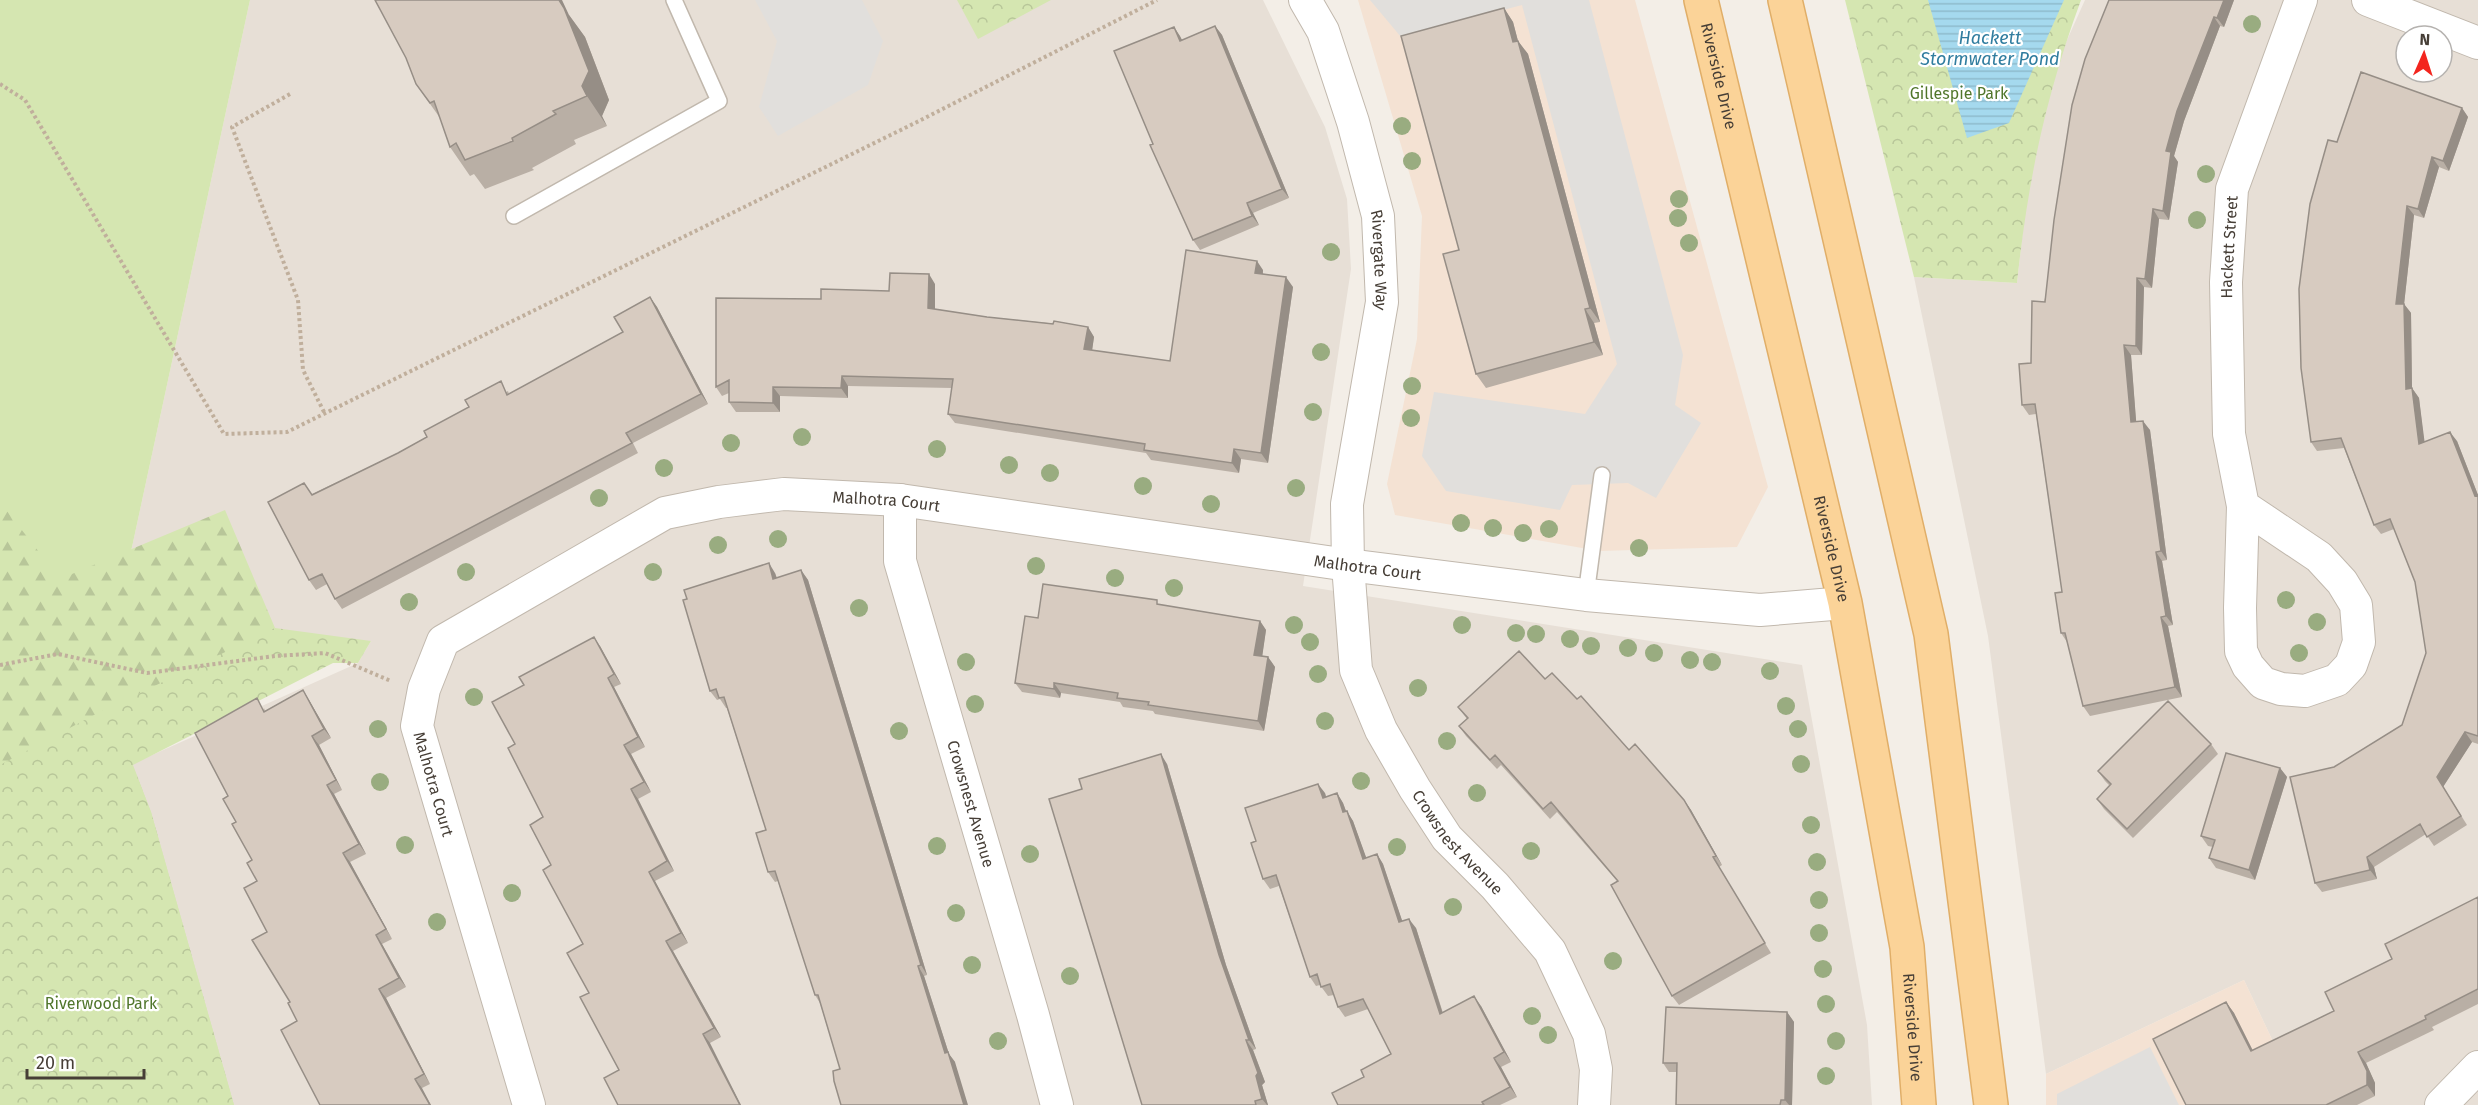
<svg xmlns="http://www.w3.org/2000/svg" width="2478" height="1105" font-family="'Fira Sans',sans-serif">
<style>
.residential{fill:#e7dfd6;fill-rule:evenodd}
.commercial{fill:#f4e2d3}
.grass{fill:#d5e6b1}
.forest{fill:url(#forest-firs)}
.park{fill:url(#park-crowns)}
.parking{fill:#e1dfdc}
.water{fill:url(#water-rules)}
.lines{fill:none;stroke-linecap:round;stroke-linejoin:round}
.service-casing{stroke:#c1b8ad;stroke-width:18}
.minor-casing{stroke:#c1b8ad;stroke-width:34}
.primary-casing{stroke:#e0ae68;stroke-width:36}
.path{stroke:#c0af9c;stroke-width:4;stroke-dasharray:3 3;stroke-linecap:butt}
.service{stroke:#fff;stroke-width:15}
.minor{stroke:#fff;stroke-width:32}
.primary{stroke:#fbd398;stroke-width:33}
.tree{fill:#99ac80}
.wall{fill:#b9afa5}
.shaded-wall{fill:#968e86}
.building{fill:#d7cbc0;stroke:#968e86;stroke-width:1.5}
.labels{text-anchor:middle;stroke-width:4.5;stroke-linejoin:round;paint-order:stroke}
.street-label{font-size:16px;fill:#463e36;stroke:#fff}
.park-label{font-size:16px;fill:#50762b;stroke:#fff}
.water-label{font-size:18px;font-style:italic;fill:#307d9f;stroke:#fff}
</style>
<defs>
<pattern id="forest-firs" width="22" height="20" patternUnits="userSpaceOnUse" patternTransform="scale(1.5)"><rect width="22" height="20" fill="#d5e6b1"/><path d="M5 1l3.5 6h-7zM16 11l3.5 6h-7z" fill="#b8c699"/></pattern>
<pattern id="park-crowns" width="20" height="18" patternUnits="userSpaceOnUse" patternTransform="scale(1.5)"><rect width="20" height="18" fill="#d5e6b1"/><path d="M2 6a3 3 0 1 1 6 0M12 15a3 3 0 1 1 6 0" fill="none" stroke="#b8c699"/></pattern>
<pattern id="water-rules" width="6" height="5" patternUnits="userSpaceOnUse" patternTransform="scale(1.5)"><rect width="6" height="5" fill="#a5d9ee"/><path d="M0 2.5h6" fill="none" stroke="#8fbbcd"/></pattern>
</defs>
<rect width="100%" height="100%" fill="#f3eee7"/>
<!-- residential -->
<path class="residential" d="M250 0H1263L1325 127 1347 199 1351 269 1303 586 1802 665 1867 1025 1872 1105H230L132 764 358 663 371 641 96 714Z
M2085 0H2478V1105H2303L2244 980 2046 1074 1988 636 1914 277 2017 283 2026 203 2041 125 2063 49ZM2406 36H2442V72H2406Z"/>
<!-- commercial -->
<path class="commercial" d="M1358 0H1635L1768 487 1737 547 1599 551 1395 515 1387 484 1417 339 1422 216Z
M2244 980 2303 1105H2046V1074Z"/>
<!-- grass -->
<path class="grass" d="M0 0H250L96 714 0 765Z"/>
<!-- forest -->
<path class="forest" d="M0 502 60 579 225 510 275 628 132 764 151 812 234 1105H0Z"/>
<!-- park -->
<path class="park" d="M957 0H1051L978 39Z
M1845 0H2081C2045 98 2028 180 2017 283L1914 277Z
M275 628 371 641 358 663H333L133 765 151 812 234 1105H0V765L96 714Z"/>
<!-- parking -->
<path class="parking" d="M755 0H862L883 41 868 85 778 136 759 107 777 41Z
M1370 0H1589L1683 355 1675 405 1701 423 1656 498 1628 483 1572 485 1560 510 1446 491 1422 456 1434 392 1585 414 1617 364 1522 5 1401 37Z
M2150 1047 2179 1105H2057V1094Z"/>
<!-- water -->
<path class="water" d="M1928 0H2064L2009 123 1967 138Z"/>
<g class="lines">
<!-- service casing -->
<g class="service-casing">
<path id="service" d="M514 216 719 101 674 0
M1586 595 1602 475"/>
</g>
<!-- minor casing -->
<g class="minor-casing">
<g id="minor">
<path id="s1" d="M1305 0 1323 31 1353 122 1378 216 1382 302 1347 504 1348 565 1356 670 1381 730 1415 789 1447 838 1495 886 1550 951 1589 1034 1596 1069 1594 1105"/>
<path d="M2368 0 2478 43"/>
<path id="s2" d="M900 500V561L1033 1015 1057 1105"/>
<path id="s3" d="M2243 506 2319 557 2342 582 2356 605 2359 642 2351 665 2337 680 2305 691 2281 689 2263 683 2248 666 2241 651 2240 608 2243 506 2229 434 2226 282 2232 189 2301 0"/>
<path id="s4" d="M529 1105 417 726 424 689 443 641 665 513 719 502 784 494 900 500 1348 565 1586 595 1760 610 1845 603"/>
<path d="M2441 1105 2478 1067"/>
</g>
</g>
<!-- primary casing -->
<g class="primary-casing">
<g id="primary">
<path id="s5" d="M1701 0 1845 603 1907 947 1919 1105"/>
<path d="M1785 0 1931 634 1991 1105"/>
</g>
</g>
<!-- path -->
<path class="path" d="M0 84 25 100 224 434 287 432 917 122 1157 0
M290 94 232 127 298 300 303 370 325 414
M0 665 58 654 147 673 275 656 325 653 391 681"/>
<!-- service -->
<use href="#service" class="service"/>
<!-- minor -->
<use href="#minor" class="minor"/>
<!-- primary -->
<use href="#primary" class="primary"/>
</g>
<!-- trees -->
<g class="tree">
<circle cx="2252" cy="24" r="9"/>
<circle cx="1402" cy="126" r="9"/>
<circle cx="1412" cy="161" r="9"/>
<circle cx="2206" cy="174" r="9"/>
<circle cx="1679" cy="199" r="9"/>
<circle cx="1678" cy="218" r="9"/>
<circle cx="2197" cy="220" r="9"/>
<circle cx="1689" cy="243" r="9"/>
<circle cx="1331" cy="252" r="9"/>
<circle cx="1321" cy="352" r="9"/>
<circle cx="1412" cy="386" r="9"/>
<circle cx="1313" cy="412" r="9"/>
<circle cx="1411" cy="418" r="9"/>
<circle cx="802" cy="437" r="9"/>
<circle cx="731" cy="443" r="9"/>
<circle cx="937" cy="449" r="9"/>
<circle cx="1009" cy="465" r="9"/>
<circle cx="664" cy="468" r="9"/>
<circle cx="1050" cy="473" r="9"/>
<circle cx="1143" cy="486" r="9"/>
<circle cx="1296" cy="488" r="9"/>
<circle cx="599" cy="498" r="9"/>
<circle cx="1211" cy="504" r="9"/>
<circle cx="1461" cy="523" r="9"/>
<circle cx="1493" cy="528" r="9"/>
<circle cx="1549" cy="529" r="9"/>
<circle cx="1523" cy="533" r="9"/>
<circle cx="778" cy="539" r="9"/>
<circle cx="718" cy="545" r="9"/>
<circle cx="1639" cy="548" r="9"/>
<circle cx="1036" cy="566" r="9"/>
<circle cx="466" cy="572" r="9"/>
<circle cx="653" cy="572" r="9"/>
<circle cx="1115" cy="578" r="9"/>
<circle cx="1174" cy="588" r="9"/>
<circle cx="2286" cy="600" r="9"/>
<circle cx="409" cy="602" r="9"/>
<circle cx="859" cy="608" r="9"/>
<circle cx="2317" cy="622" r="9"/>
<circle cx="1294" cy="625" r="9"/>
<circle cx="1462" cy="625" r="9"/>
<circle cx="1516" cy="633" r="9"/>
<circle cx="1536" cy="634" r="9"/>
<circle cx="1570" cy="639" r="9"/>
<circle cx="1310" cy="642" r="9"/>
<circle cx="1591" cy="646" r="9"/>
<circle cx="1628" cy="648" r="9"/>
<circle cx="1654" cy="653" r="9"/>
<circle cx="2299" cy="653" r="9"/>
<circle cx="1690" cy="660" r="9"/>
<circle cx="966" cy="662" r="9"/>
<circle cx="1712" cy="662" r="9"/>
<circle cx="1770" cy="671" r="9"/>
<circle cx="1318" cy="674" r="9"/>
<circle cx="1418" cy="688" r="9"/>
<circle cx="474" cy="697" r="9"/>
<circle cx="975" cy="704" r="9"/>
<circle cx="1786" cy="706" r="9"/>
<circle cx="1325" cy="721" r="9"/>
<circle cx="378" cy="729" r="9"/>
<circle cx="1798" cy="729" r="9"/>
<circle cx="899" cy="731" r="9"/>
<circle cx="1447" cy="741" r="9"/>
<circle cx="1801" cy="764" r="9"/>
<circle cx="1361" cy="781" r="9"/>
<circle cx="380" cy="782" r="9"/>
<circle cx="1477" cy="793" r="9"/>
<circle cx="1811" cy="825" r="9"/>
<circle cx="405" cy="845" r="9"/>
<circle cx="937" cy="846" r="9"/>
<circle cx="1397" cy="847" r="9"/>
<circle cx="1531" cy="851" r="9"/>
<circle cx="1030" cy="854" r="9"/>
<circle cx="1817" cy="862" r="9"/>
<circle cx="512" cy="893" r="9"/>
<circle cx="1819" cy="900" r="9"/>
<circle cx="1453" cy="907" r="9"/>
<circle cx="956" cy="913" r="9"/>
<circle cx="437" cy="922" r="9"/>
<circle cx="1819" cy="933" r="9"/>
<circle cx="1613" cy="961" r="9"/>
<circle cx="972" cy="965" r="9"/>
<circle cx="1823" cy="969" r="9"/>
<circle cx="1070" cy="976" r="9"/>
<circle cx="1826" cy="1004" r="9"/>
<circle cx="1532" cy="1016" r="9"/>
<circle cx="1548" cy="1035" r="9"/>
<circle cx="998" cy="1041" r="9"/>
<circle cx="1836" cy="1041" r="9"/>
<circle cx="1826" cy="1076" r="9"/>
</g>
<!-- wall -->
<path class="wall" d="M2109 0H2234L2224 27 2220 26 2184 121 2174 156 2178 162 2169 220 2159 219 2152 288 2144 287 2142 355H2131L2136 422 2150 430 2167 560 2162 561 2173 625 2168 626 2182 697 2090 716 2083 706 2067 642 2061 633 2062 592 2036 414 2029 415 2022 405Z
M1504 8 1513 22 1518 41 1528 54 1600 322 1594 323 1603 355 1486 388 1476 374 1459 250Z
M569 15 585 37 609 100 602 116 607 126 574 140 576 144 532 168 534 170 485 189 474 174 470 176 450 147 440 118 416 84 406 58Z
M1215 26 1222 35 1289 198 1253 213 1259 225 1200 250 1193 240 1153 144 1174 27 1182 40Z
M2462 108 2468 117 2449 171 2439 167 2424 218 2414 215 2404 304 2411 313 2412 388 2419 398 2424 442 2457 441 2478 495V744L2472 742 2443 787 2467 825 2434 846 2426 834 2374 867 2377 879 2322 892 2315 883 2334 767 2402 725 2426 653 2415 582 2394 529 2381 534 2374 525 2344 448 2317 451 2311 442 2337 142Z
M1263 270V274L1293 287 1268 463 1241 459 1239 473 1151 460 1146 453 955 423 948 414 952 388 848 386V398L780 396V412H736L729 402V393L722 396 716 387 821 299 889 291 935 284V309L987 317 1088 327 1094 337 1092 350 1170 361Z
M650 297 657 307 708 404 633 443 638 453 342 609 335 599 327 584 316 590 309 580 312 494 398 453 508 391 509 394 623 332Z
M801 570 808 580 927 975 924 976 949 1054 955 1062 840 1069 820 1003 815 995 778 881 775 882 768 872 766 830 727 708H726L720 699 717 700 710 691 687 599 775 573 777 578Z
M1161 605 1260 621 1266 630 1262 656 1268 657 1275 667 1264 731 1155 714 1153 711 1123 707 1120 702 1061 693 1060 698 1022 692 1015 683Z
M600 646 621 684 614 687 645 747 631 754 651 792 638 799 674 871 655 881 688 943 673 951 721 1037 710 1043 619 1070 589 993 583 944 551 865 543 817 515 744Z
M1545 679 1577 699 1629 750 1684 800 1691 810 1722 865 1719 867 1771 953 1679 1005 1672 996 1617 881 1557 812 1550 819 1501 765 1497 769 1466 736 1459 726 1467 719 1458 707Z
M303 690 309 700 331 738 319 745 342 790 334 794 366 854 350 862 392 939 382 944 406 987 386 998 430 1084 422 1088 297 1021 290 1002 267 932 252 860 236 822 228 796 264 708 265 711Z
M2211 744 2218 754 2133 838 2104 809 2097 799 2110 786 2105 781 2098 771Z
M1167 764 1226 965 1256 1049 1253 1050 1265 1082 1262 1085 1268 1105H1142Z
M2280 768 2287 777 2255 880 2216 868 2209 858 2213 847 2208 846 2201 836Z
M1325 793 1326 797 1337 793 1343 803 1346 811 1353 821 1366 858 1377 854 1383 864 1402 921 1416 928 1443 1013 1481 1006 1511 1062 1501 1067 1517 1097 1500 1105H1338L1364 1077 1391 1054 1368 1009 1345 1017 1338 1007 1334 995 1328 996 1320 985 1316 986 1310 977 1279 886 1270 889 1263 879 1256 841Z
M2478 897V1004L2432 1027 2434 1030 2366 1063 2375 1083V1096L2357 1105H2186L2226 1002 2234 1013 2253 1051 2334 1011 2392 959Z
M1787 1012 1794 1022 1792 1105H1676L1677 1072H1669L1663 1063Z"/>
<!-- shaded-wall -->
<path class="shaded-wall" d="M558 0H562L569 15 585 37 609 100 602 116 607 126 587 96 582 86Z
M2224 0H2234L2224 27 2217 18Z
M1504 8 1513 22 1518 41 1528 54 1600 322 1590 308 1513 42Z
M2214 17 2220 26 2184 121 2174 156 2178 162 2169 220 2163 211 2166 151 2177 111Z
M1215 26 1222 35 1289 198 1282 189Z
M1174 27 1180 36 1187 50 1180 41Z
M2462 108 2468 117 2449 171 2443 161Z
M2432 157 2439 167 2424 218 2418 209Z
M1247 203 1253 213 1259 225 1252 216Z
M2407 206 2414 215 2403 314 2396 304Z
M2153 209 2159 219 2152 288 2145 279Z
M1257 261 1263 270 1262 282 1255 273Z
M929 274 935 284V318L928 308Z
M1286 277 1293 287 1268 463 1261 453Z
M2137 278 2144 287 2142 355 2136 346Z
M650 297 657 307 708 404 701 394Z
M2404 304 2411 313 2412 388 2419 398 2426 453 2419 444 2406 389Z
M1585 309 1594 323 1603 355 1594 342Z
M1088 327 1094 337 1091 358 1084 349Z
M2124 345 2131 355 2137 432 2131 422Z
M842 376 848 386V398L841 388Z
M773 387 780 396V412L773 403Z
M2143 421 2150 430 2167 560 2161 551Z
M2450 432 2457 441 2478 495 2475 496Z
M1234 449 1241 459 1239 473 1232 463Z
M2156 552 2162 561 2173 625 2166 616Z
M769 563 775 573 780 588 773 579Z
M801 570 808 580 927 975 921 965Z
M2161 617 2168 626 2182 697 2175 687Z
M1260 621 1266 630 1261 665 1254 655Z
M594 637 600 646 621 684 614 674Z
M1268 657 1275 667 1264 731 1258 721Z
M608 678 614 687 645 747 638 737Z
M1054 683 1061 693 1060 698 1054 689Z
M303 690 309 700 331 738 324 729Z
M2465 732 2472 742 2443 787 2467 825 2437 777Z
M312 736 319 745 342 790 336 780Z
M624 745 631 754 651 792 644 782Z
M1161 754 1167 764 1226 965 1256 1049 1249 1040 1219 955Z
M2280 768 2287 777 2255 880 2249 870Z
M1318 784 1325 793 1329 808 1323 798Z
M327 785 334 794 366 854 359 844Z
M631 789 638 799 674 871 667 861Z
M1337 793 1343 803 1350 822 1343 812Z
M1684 800 1691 810 1722 865 1716 856Z
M1347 811 1353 821 1370 868 1363 859Z
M343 853 350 862 392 939 386 929Z
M1377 854 1383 864 1406 932 1399 922Z
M2367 857 2374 867 2377 879 2370 870Z
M649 872 655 881 688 943 681 933Z
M1409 919 1416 928 1446 1024 1440 1014Z
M376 935 382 944 406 987 399 978Z
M666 941 673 951 721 1037 714 1028Z
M918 966 924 976 949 1054 955 1062 968 1105H964L945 1053Z
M379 989 386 998 430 1084 424 1074Z
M1474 996 1481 1006 1511 1062 1504 1052Z
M2226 1002 2234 1013 2259 1063 2251 1051Z
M1787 1012 1794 1022 1792 1105H1789L1785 1100Z
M703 1034 710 1043 741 1105H740Z
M1246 1040 1253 1050 1265 1082 1262 1085 1268 1105H1267L1262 1099Z
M2358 1052 2366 1063 2375 1083V1096L2367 1085Z
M1494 1058 1501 1067 1517 1097 1510 1087Z
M415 1079 422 1088 431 1105H430Z"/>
<!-- building -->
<path class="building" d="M375 0H559L564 8 589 71 582 86 587 96 553 111 556 114 512 138 513 141 465 160 456 143 450 147 434 101 430 103 416 84 406 58Z
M2109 0H2224L2217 18 2214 17 2177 111 2166 151 2171 152 2163 211 2153 209 2145 279 2137 278 2136 346 2124 345 2131 422 2143 421 2161 551 2156 552 2166 616 2161 617 2175 687 2083 706 2065 633H2061L2055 593 2062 592 2035 404 2022 405 2019 364 2031 363 2032 301 2045 302 2054 220 2072 105 2085 59Z
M1504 8 1513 42 1518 41 1590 308 1585 309 1594 342 1476 374 1443 254 1459 250 1401 36Z
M1215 26 1282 189 1247 203 1252 216 1193 240 1150 145 1153 144 1114 51 1174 27 1180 41Z
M2361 72 2462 108 2443 161 2432 157 2418 209 2407 206 2396 304H2404L2406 389 2412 388 2419 444 2450 432 2475 496 2478 495V736L2465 732 2437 777 2461 816 2427 837 2420 824 2367 857 2370 870 2315 883 2290 777 2334 767 2402 725 2426 653 2415 582 2390 519 2374 525 2341 438 2311 442 2301 368 2299 289 2310 204 2328 140 2337 142Z
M1186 250 1257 261 1255 273 1286 277 1261 453 1234 449 1232 463 1144 450 1145 444 948 414 953 379 842 376 841 388 773 387V403L729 402V380L716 387V298L821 299V289L889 291 890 273 929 274 928 308 987 317 1053 324 1054 321 1088 327 1084 349 1170 361Z
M650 297 701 394 626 433 632 443 335 599 322 574 309 580 268 502 304 483 312 495 398 453 427 437 424 431 469 407 465 400 501 381 507 395 623 332 614 317Z
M769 563 773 579 801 570 921 965 918 966 945 1053 948 1052 964 1105H841L834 1081 833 1071 840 1069 818 995H815L775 871 768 872 756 833 766 830 724 697 719 698 716 689 710 691 683 600 687 599 684 590Z
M1043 584 1157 600V604L1260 621 1254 655 1268 657 1258 721 1148 705 1149 702 1117 698 1118 693 1054 683V689L1015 683 1025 616 1038 618Z
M594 637 614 674 608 678 638 737 624 745 644 782 631 789 667 861 649 872 681 933 666 941 714 1028 703 1034 740 1105H618L604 1078 619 1070 580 997 589 993 567 953 583 944 543 870 551 865 530 825 543 817 508 748 515 744 492 702 524 685 519 677Z
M1519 651 1545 679 1552 673 1577 699 1581 696 1629 750 1635 744 1684 800 1716 856 1713 857 1765 943 1672 996 1611 885 1618 881 1551 802 1543 809 1495 755 1490 760 1459 726 1468 718 1458 707Z
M303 690 324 729 312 736 336 780 327 785 359 844 343 853 386 929 376 935 399 978 379 989 424 1074 415 1079 430 1105H320L281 1030 297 1021 288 1003 290 1002 252 940 267 932 244 888 257 881 247 863 252 860 232 824 236 822 223 799 228 796 195 733 257 698 264 712Z
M2168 701 2211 744 2127 829 2097 799 2111 784 2098 771Z
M2226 753 2280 768 2249 870 2209 858 2215 840 2201 836Z
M1161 754 1219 955 1249 1040H1246L1258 1073 1256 1076 1262 1099 1255 1101 1256 1105H1142L1049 799 1082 789 1079 779Z
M1318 784 1323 798 1337 793 1343 812 1347 811 1363 859 1377 854 1399 922 1409 919 1440 1014 1474 996 1504 1052 1494 1058 1510 1087 1482 1102 1484 1105H1338L1332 1093 1364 1077 1361 1070 1391 1054 1363 999 1338 1007 1330 984 1321 987 1317 974 1310 977 1276 875 1263 879 1251 843 1256 841 1245 808Z
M2478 897V989L2425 1016 2426 1019 2358 1052 2367 1071V1085L2326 1105H2186L2153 1039 2226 1002 2251 1051 2334 1011 2325 992 2392 959 2385 944Z
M1666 1007 1787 1012 1785 1100H1781L1780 1105H1676L1677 1063H1663Z"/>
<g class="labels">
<!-- street labels -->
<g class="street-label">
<text dy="6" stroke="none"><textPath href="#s5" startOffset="78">Riverside Drive</textPath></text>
<text dy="6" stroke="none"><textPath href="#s3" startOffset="756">Hackett Street</textPath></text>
<text dy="6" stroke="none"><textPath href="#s1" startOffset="273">Rivergate Way</textPath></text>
<text dy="6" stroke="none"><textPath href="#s4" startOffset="964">Malhotra Court</textPath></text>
<text dy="6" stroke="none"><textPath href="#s5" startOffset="564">Riverside Drive</textPath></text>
<text dy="6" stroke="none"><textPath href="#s4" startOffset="1450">Malhotra Court</textPath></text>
<text transform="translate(434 784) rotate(74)" y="6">Malhotra Court</text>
<text dy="6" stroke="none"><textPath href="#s2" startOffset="314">Crowsnest Avenue</textPath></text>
<text dy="6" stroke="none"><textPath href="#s1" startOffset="888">Crowsnest Avenue</textPath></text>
<text dy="6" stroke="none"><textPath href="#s5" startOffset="1050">Riverside Drive</textPath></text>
</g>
<!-- park labels -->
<g class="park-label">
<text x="1959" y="99">Gillespie Park</text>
<text x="101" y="1009">Riverwood Park</text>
</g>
<!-- water labels -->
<g class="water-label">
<text x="1990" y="44">Hackett<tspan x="1990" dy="21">Stormwater Pond</tspan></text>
</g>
</g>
<!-- north arrow -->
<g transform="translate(2424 54) rotate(3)"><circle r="28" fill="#ffffff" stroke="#b5b2af" stroke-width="1.5"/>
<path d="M0-4.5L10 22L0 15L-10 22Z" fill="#f3251e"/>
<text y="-9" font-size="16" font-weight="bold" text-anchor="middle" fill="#463e36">N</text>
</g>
<!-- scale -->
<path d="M27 1069v9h117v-9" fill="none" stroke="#463e36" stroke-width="3"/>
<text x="36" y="1069" font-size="18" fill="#463e36" stroke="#ffffff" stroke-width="4.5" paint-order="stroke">20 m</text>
</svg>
